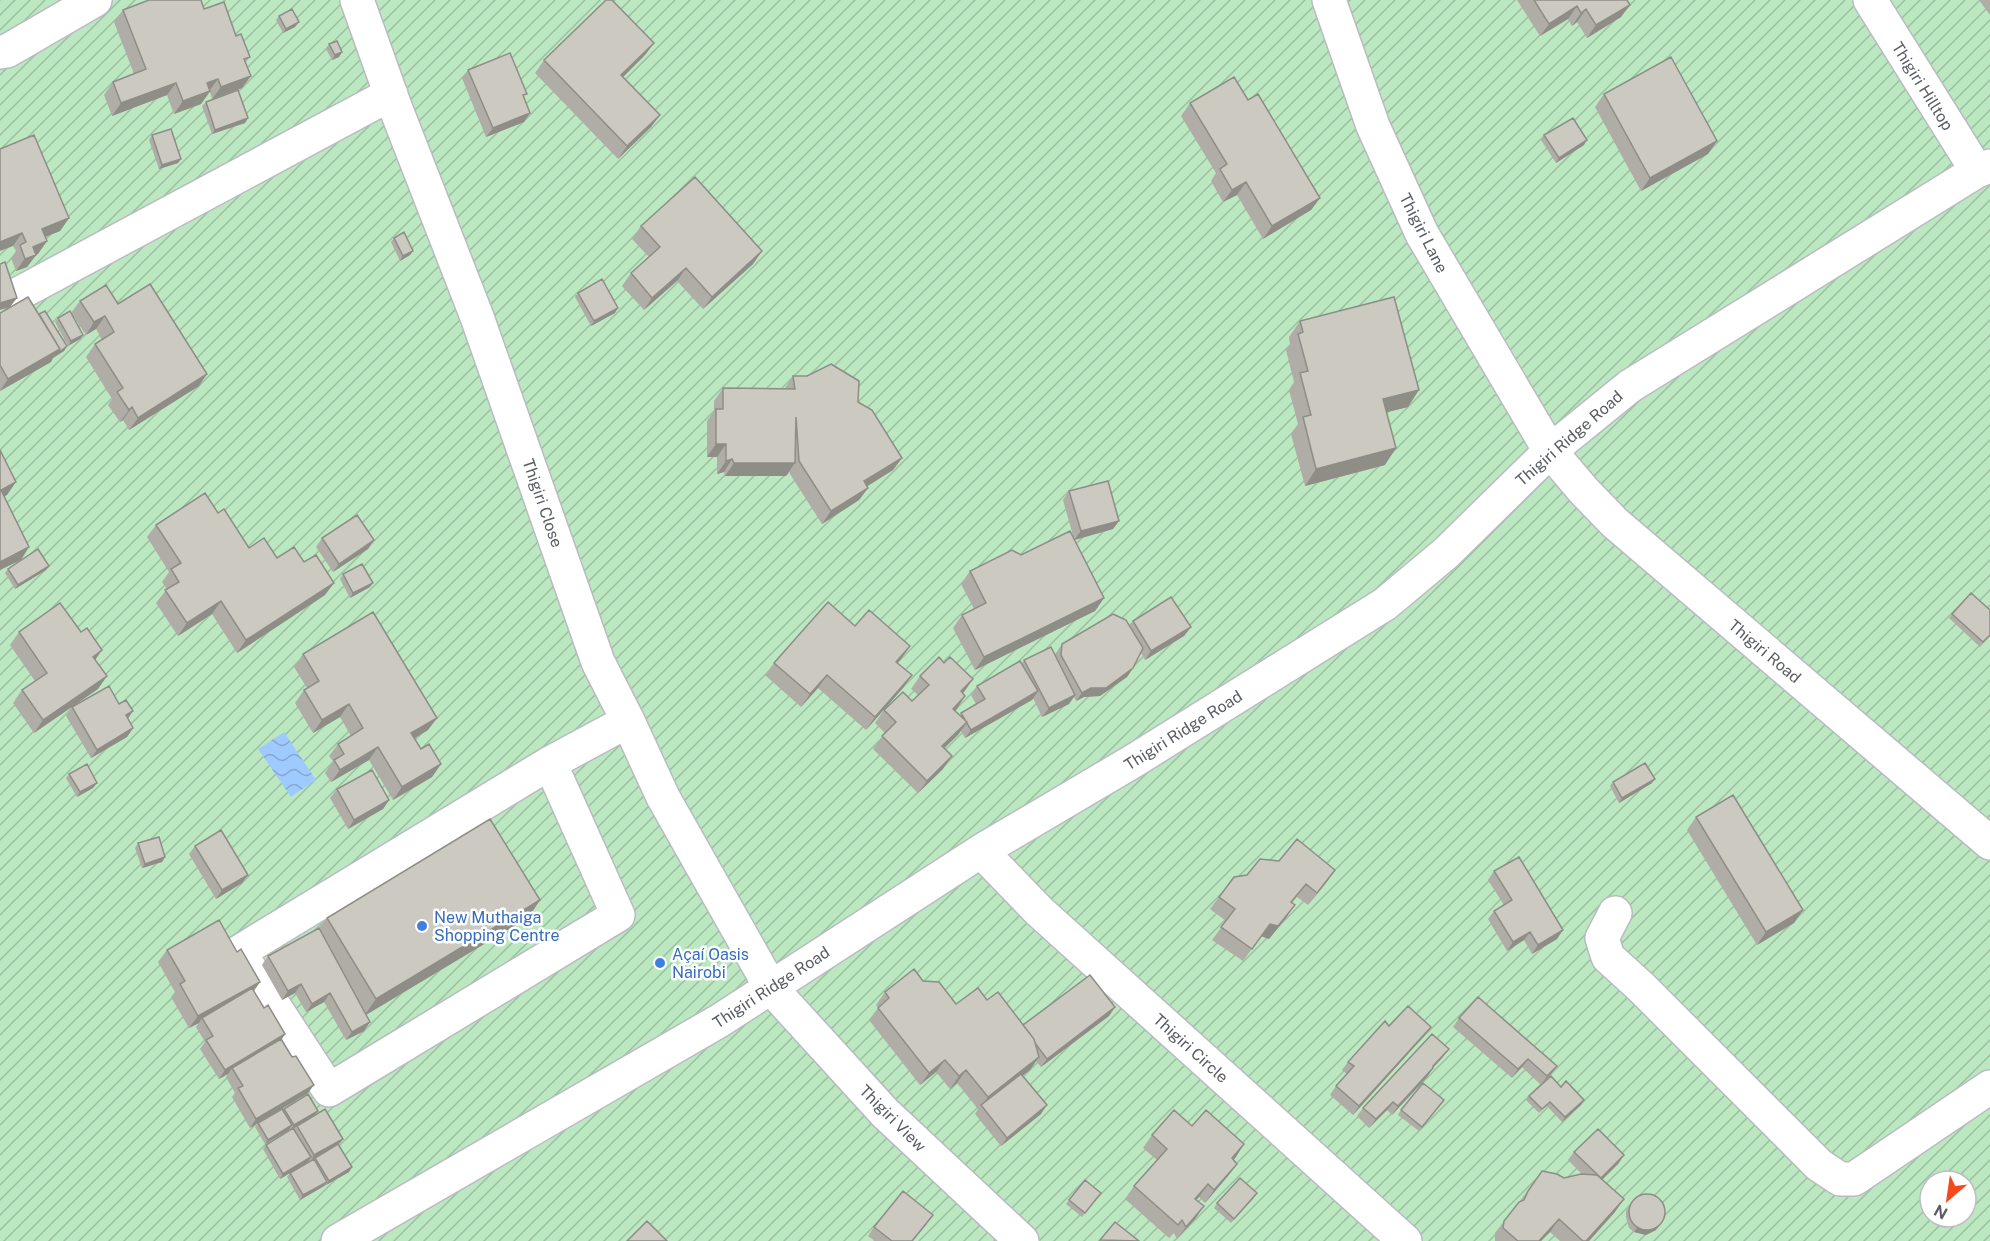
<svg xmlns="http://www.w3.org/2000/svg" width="1990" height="1241" font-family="'Public Sans',sans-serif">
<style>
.garden{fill:url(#garden-furrows);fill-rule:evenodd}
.water{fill:url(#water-waves)}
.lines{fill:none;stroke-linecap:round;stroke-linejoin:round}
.minor-casing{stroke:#b9bbc1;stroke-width:36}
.minor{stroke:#fff;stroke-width:33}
.wall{fill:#afada5}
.shaded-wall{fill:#8e8d86}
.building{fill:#cbc9c0;stroke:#8e8d86;stroke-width:1.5}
.shop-dot{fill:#3f7fe0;stroke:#fff;stroke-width:2}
.labels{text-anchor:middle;stroke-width:5;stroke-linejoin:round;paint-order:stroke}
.street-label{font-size:16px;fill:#595d63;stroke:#fff}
.shop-label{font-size:16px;fill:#366cbe;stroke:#fff;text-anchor:start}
</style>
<defs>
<pattern id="garden-furrows" width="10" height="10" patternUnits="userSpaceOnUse" patternTransform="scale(1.5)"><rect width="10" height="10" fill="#bbe8c0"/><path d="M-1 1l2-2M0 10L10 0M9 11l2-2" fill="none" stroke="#9bbfa0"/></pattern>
<pattern id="water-waves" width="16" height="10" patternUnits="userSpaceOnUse" patternTransform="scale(1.5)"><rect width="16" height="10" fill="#9fcaff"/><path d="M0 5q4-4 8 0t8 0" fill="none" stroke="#85a7d2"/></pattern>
</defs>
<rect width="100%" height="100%" fill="#eeece1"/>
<!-- garden -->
<path class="garden" d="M0 0H1990V1241H0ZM1930 1181H1966V1217H1930Z"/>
<!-- water -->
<path class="water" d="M284 732 316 780 291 797 258 749Z"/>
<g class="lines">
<!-- minor casing -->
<g class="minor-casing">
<path id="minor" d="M357 0 396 109 477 317 598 662 628 721 663 797 771 988 885 1113 1022 1241
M1329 0 1373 126 1422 234 1550 451 1584 491 1615 523 1990 843
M1870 0 1977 171
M0 52 7 51 95 0
M20 293 391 94
M550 763 618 915 329 1090 239 952 550 763 628 721
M981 851 1039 911 1405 1241
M1615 913 1602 938 1608 957 1641 987 1819 1165 1840 1179H1854L1990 1087
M338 1241 719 1021 981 851 1135 760 1385 604 1446 553 1550 451 1630 386 1977 171 1990 166"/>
</g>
<!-- minor -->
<use href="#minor" class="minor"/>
</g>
<!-- wall -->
<path class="wall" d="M1517 0H1627L1621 17 1587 38 1577 22 1572 26 1568 19 1540 36Z
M1979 0H1990V15Z
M204 9 236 36 250 57 246 62 242 88 212 99 210 92 201 104 174 114 167 95 112 116 104 95 113 82 134 74 114 22 123 10Z
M279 16 295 27 283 33 276 20Z
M654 43 645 55 623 77 660 115 651 127 618 159 535 73 544 60Z
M329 44 342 52 339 57 332 60 326 49Z
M468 70 524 98 530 113 524 122 486 137 462 78Z
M1604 94 1717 141 1708 154 1641 191 1595 107Z
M1248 100 1320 198 1311 210 1263 239 1237 195 1223 202 1211 181 1216 173 1181 116 1190 103Z
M206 102 248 118 245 123 212 134 202 106Z
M152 135 178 163 159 169 149 140Z
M1544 135 1584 145 1556 163 1541 140Z
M0 149 69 218 60 231 45 237 47 241 27 267 16 271 11 258 16 251 13 246Z
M641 226 762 251 753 264 703 309 677 281 644 310 622 286 631 273 649 257 632 239Z
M394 238 413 251 410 255 400 261 391 242Z
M578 293 615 313 591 326 575 297Z
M80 301 118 304 199 386 129 430 123 420 120 422 108 405 112 399 86 357 95 344 102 340 96 329 86 335 71 313Z
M0 313 39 314 67 346 64 351 53 358 51 362 0 391Z
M58 318 83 335 80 339 68 346 55 322Z
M1300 321 1408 407 1387 412 1385 465 1305 486 1291 434 1298 424 1289 390 1294 382 1286 350 1290 345 1289 337Z
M793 376 858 402 902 458 893 470 867 486 868 488 859 500 822 524 790 474V472L786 476H725L724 472 717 474V457H707V421L714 411V401L723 388H785Z
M1069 491 1119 521 1113 529 1075 540 1104 598 1095 611 975 670 953 628 962 615 974 609 961 584 970 571 1074 539 1063 500Z
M218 513 249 548 277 558 325 595 237 653 212 614 178 636 156 603 167 589 162 582 169 572 147 537 156 525Z
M322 538 374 540 368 549 333 572 316 547Z
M8 569 46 570 15 589 5 573Z
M343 574 370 587 350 598 340 579Z
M1990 610V636L1980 647 1949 618 1952 614Z
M1133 621 1191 627 1184 636 1145 660 1141 653 1133 668 1127 677 1100 696 1084 697 1076 701 1074 697 1069 704 1042 717 1033 698 1032 700 965 738 961 731 944 748 943 769 918 793 873 749 885 733 875 723 884 710 912 701 918 695 911 689 920 676 944 663 973 679 963 693 957 709 955 711 960 715 961 713 976 704 971 695 977 686 1021 664 1024 660 1056 655V653L1062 644 1129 626Z
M855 626 910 646 898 663 912 675 903 688 866 730 818 688 801 707 765 675 774 663Z
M19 632H81L95 660 98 689 34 733 13 703 22 690 35 681 10 645Z
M303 654 428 730 414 739 421 749 441 764 432 777 393 800 369 760 331 782 325 773 333 761 329 756 338 744 351 736 340 717 313 733 295 703 304 690 307 688 294 667Z
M72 707 128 719 133 728 127 737 91 758 66 716Z
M69 774 93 788 77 797 66 778Z
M1613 782 1652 783 1619 803 1610 786Z
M337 789 389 800 383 809 348 829 330 798Z
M1696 817 1803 910 1794 923 1757 945 1687 830Z
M138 843 165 857 162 862 142 868 135 848Z
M195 846 242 883 216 899 189 854Z
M1335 870 1308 905 1297 897 1292 903 1286 918 1269 939 1261 936 1243 961 1212 940 1226 921 1210 909 1234 877Z
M1494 871 1557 939 1532 954 1524 940 1507 951 1488 919 1494 911 1504 905 1488 880Z
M529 917 366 1015 364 1031 346 1040 324 1002 306 1012 295 993 282 1000 262 965 268 956 319 928 327 918Z
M167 950 237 952 260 982 253 991 264 1008 285 1034 282 1039 308 1093 282 1109 283 1111 284 1109 316 1115 343 1139 340 1143 311 1160V1158L308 1162 315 1158 352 1167 349 1172 300 1200 287 1177 290 1173 280 1179 263 1149 266 1145 291 1130 290 1128 289 1130 265 1144 255 1127 258 1123 250 1128 232 1097 235 1093 226 1077 228 1074 219 1079 200 1049 205 1042 196 1027 199 1023 189 1028 171 997 175 992 158 962Z
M923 981 956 1004 987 1000 1023 1025 1115 1007 1109 1016 1041 1067 1036 1061 1030 1070 1022 1076 1041 1114 1001 1146 975 1114 978 1109 957 1083 950 1089 936 1072 920 1085 869 1020 878 1008 876 1005 885 992Z
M1478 997 1551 1074 1541 1085 1522 1067 1512 1078 1453 1027 1459 1018Z
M1389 1026 1425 1035 1353 1115 1330 1095 1336 1086 1347 1074 1342 1070 1348 1062Z
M1443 1057 1433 1068 1427 1077 1392 1115 1387 1110 1369 1128 1357 1116 1363 1108Z
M1561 1087 1581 1105 1562 1122 1547 1106 1539 1113 1526 1100 1529 1096Z
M1444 1100 1419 1131 1398 1115 1401 1110Z
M1192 1126 1236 1157 1233 1160 1237 1164 1228 1176 1205 1203 1199 1197 1196 1200 1204 1206 1195 1219 1177 1239 1174 1233 1169 1238 1125 1199 1134 1186 1157 1160 1143 1148 1152 1135Z
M1574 1152 1624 1155 1618 1164 1602 1179 1615 1212 1589 1241H1560L1550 1232 1541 1241H1495V1233L1519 1202 1520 1201 1542 1171 1564 1178 1582 1174 1568 1160Z
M1098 1197 1082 1217 1066 1204 1069 1200Z
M1636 1197 1656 1230 1646 1235 1634 1232 1629 1228 1626 1217V1211Z
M1254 1198 1231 1223 1214 1208 1217 1203Z
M927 1224 913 1241H875L868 1236 874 1227Z"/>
<!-- shaded-wall -->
<path class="shaded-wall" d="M1630 5 1621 17 1587 38 1596 25Z
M1577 6 1568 19 1540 36 1549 24Z
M1586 9 1577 22 1572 26 1581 13Z
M299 22 295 27 283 33 286 29Z
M654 43 645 55 612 88 621 75Z
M342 52 339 57 332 60 335 55Z
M251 76 242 88 212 99 221 87Z
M218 79 209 91 207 83Z
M176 83 167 95 112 116 121 103Z
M210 91 201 104 174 114 183 101Z
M530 113 524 122 486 137 493 128Z
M660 115 651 127 618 159 627 146Z
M248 118 245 123 212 134 215 130Z
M1587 140 1584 145 1556 163 1559 158Z
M1717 141 1708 154 1641 191 1650 178Z
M181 159 178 163 159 169 162 165Z
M1246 182 1237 195 1223 202 1232 190Z
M1320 198 1311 210 1263 239 1272 226Z
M69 218 60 231 33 242 42 229Z
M22 233 13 246 0 251V242Z
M47 241 38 254 27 258 36 255 27 267 16 271 33 247Z
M413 251 410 255 400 261 403 256Z
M762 251 753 264 703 309 712 297Z
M686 268 677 281 644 310 652 298Z
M17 298 10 307 0 310V303Z
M618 308 615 313 591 326 594 321Z
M105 316 96 329 86 335 94 322Z
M83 335 80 339 68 346 71 341Z
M67 346 64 351 53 358 51 362 0 391 8 379 60 349Z
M207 374 199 386 129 430 138 418Z
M1419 390 1408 407 1372 416 1383 399Z
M132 407 123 420 120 422 129 410Z
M716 444H726L717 457H707Z
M1396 448 1385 465 1305 486 1316 469Z
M902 458 893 470 855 494 864 481Z
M732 459 724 472 717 474 726 461Z
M734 463H795L786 476H725Z
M16 482 7 495 0 499 1 490Z
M868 488 859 500 822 524 831 511Z
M1119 521 1113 529 1074 540 1081 531Z
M374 540 368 549 333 572 339 564Z
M29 547 21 560 0 570V562Z
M49 566 46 570 15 589 18 585Z
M334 583 325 595 237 653 246 640Z
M373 583 370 587 350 598 353 593Z
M1104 598 1095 611 975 670 984 657Z
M221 601 212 614 178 636 187 623Z
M1191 627 1184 636 1145 660 1151 651Z
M910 646 901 659 887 674 896 662Z
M102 650 93 663V657Z
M1133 668 1127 677 1100 696 1084 697 1076 701 1082 693Z
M827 675 818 688 801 707 810 694Z
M912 675 903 688 866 730 875 717Z
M107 676 98 689 34 733 43 720Z
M973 679 964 692 952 704 961 691Z
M1038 691 1032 700 965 738 971 730Z
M1075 695 1069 704 1042 717 1049 708Z
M965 696 957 709 944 721 953 709Z
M349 704 340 717 313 733 322 720Z
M133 711 127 720 126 715Z
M437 718 428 730 402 746 411 733Z
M967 722 958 735 933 759 942 746Z
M133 728 127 737 91 758 97 750Z
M378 747 369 760 331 782 340 770Z
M952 756 943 769 918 793 927 781Z
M441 764 432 777 393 800 402 787Z
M1655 779 1652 783 1619 803 1622 798Z
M97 783 93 788 77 797 80 792Z
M389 800 383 809 348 829 354 820Z
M165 857 162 862 142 868 145 864Z
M1335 870 1326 883 1308 905 1317 893Z
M248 875 242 883 216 899 222 890Z
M540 900 529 917 364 1016 376 999Z
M1295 905 1286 918 1269 939 1261 936 1243 961 1270 924Z
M1803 910 1794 923 1757 945 1766 932Z
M1563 930 1557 939 1532 954 1538 945Z
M1530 932 1524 940 1507 951 1513 942Z
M260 982 251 995 202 1018 199 1023 189 1028 198 1016Z
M301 984 295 993 282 1000 288 991Z
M330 993 324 1002 306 1012 312 1004Z
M1115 1007 1109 1016 1041 1067 1047 1059Z
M370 1022 364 1031 346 1040 352 1032Z
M1431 1027 1425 1035 1353 1115 1359 1106Z
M285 1034 279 1043 232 1068 228 1074 219 1079 225 1070Z
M1449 1049 1443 1057 1427 1074 1433 1066Z
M1039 1057 1030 1070 982 1107 981 1106 988 1097Z
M1528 1059 1522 1067 1512 1078 1518 1069Z
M945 1060 936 1072 920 1085 929 1073Z
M1557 1066 1551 1074 1541 1085 1547 1076Z
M1433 1068 1427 1077 1392 1115 1398 1106Z
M966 1070 957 1083 950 1089 959 1076Z
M314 1085 308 1093 250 1128 256 1119Z
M1584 1100 1581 1105 1562 1122 1565 1117Z
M1393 1102 1387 1110 1369 1128 1376 1119Z
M1047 1105 1041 1114 1001 1146 1007 1138Z
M318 1111 315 1115 291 1130 294 1125Z
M292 1125 289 1130 265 1144 268 1140Z
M343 1139 340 1143 311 1160 314 1155Z
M1244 1144 1236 1157 1223 1171 1232 1158Z
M1624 1155 1618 1164 1595 1187 1601 1178Z
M311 1157 308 1162 280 1179 283 1174Z
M1237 1164 1228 1176 1205 1203 1214 1190Z
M352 1167 349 1172 326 1185 329 1181Z
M327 1182 324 1186 300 1200 303 1195Z
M1208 1184 1199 1197 1186 1211 1195 1199Z
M1624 1199 1615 1212 1589 1241H1586Z
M1204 1206 1195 1219 1177 1239 1186 1227Z
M1559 1219 1550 1232 1541 1241H1539Z
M1660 1225 1656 1230 1646 1235 1634 1232 1637 1228Z"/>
<!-- building -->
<path class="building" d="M149 0H201L204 9 224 2 236 36 241 34 250 57 244 59 251 76 221 87 218 79 207 83 210 91 183 101 176 83 121 103 113 82 146 69 123 10Z
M606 0H612L654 43 621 75 660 115 627 146 544 60Z
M1534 0H1627L1630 5 1596 25 1586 9 1581 13 1577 6 1549 24Z
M292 9 299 22 286 29 279 16Z
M337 41 342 52 335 55 329 44Z
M510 53 527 94 523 95 530 113 493 128 468 70Z
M1671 57 1717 141 1650 178 1604 94Z
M1234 77 1248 100 1258 94 1320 198 1272 226 1246 182 1232 190 1220 169 1227 164 1190 103Z
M238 90 248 118 215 130 206 102Z
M1573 118 1587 140 1559 158 1544 135Z
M171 129 181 159 162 165 152 135Z
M34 135 69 218 42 229 47 241 33 247 36 255 25 259 20 245 26 242 22 233 0 242V149Z
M695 177 762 251 712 297 686 268 652 298 631 273 660 247 641 226Z
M404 232 413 251 403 256 394 238Z
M5 262 17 298 0 303V264Z
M602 279 618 308 594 321 578 293Z
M150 284 207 374 138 418 132 407 129 410 117 392 123 388 95 344 114 332 105 316 94 322 80 301 106 285 118 304Z
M28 297 60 349 8 379 0 365V313Z
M1394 297 1419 390 1383 399 1396 448 1316 469 1303 417 1311 415 1300 373 1308 371 1298 334 1303 332 1300 321Z
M45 311 67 346 57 354 60 349 39 314Z
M70 311 83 335 71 341 58 318Z
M831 364 859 381 858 402 872 410 902 458 864 481 868 488 831 511 799 461 796 417 795 463H734L732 459 726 461V444H716V409H723V388L795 389 793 376H807Z
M0 450 16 482 1 490 29 547 0 562Z
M1108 481 1119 521 1081 531 1069 491Z
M205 493 218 513 224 509 249 548 264 538 277 558 294 547 304 562 316 555 334 583 246 640 221 601 187 623 165 590 179 582 171 569 181 563 156 525Z
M357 515 374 540 339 564 322 538Z
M1070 531 1104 598 984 657 962 615 986 603 970 571 1012 550 1021 555Z
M38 549 49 566 18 585 8 569Z
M362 564 373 583 353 593 343 574Z
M1971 593 1990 610V635L1983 642 1952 614Z
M1171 597 1191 627 1151 651 1133 621Z
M828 602 855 626 869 610 910 646 896 662 912 675 875 717 827 675 810 694 774 663Z
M60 603 81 632 87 628 102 650 93 657 107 676 43 720 22 690 47 673 19 632Z
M373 612 437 718 411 733 421 749 429 744 441 764 402 787 378 747 340 770 334 760 344 754 338 744 363 728 349 704 322 720 304 690 319 681 303 654Z
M1113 614 1126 620 1143 648 1133 668 1106 688H1091L1082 693 1061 655 1062 644Z
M1051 647 1075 695 1049 708 1024 660Z
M939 657 944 663 950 657 973 679 961 691 965 696 953 709 967 722 942 746 952 756 927 781 882 736 896 722 884 710 903 692 912 701 929 685 920 676Z
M1020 661 1038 691 971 730 961 713 985 699 977 686Z
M109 686 119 704 126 700 133 711 126 715 133 728 97 750 72 707Z
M1645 763 1655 779 1622 798 1613 782Z
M87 764 97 783 80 792 69 774Z
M372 770 389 800 354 820 337 789Z
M1733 795 1803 910 1766 932 1696 817Z
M490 819 540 900 376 999 327 918Z
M221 830 248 875 222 890 195 846Z
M159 837 165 857 145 864 138 843Z
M1297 839 1335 870 1317 893 1306 884 1291 902 1295 905 1278 926 1270 924 1252 949 1221 927 1235 909 1219 897 1234 877 1247 875 1260 859 1279 861Z
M1519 857 1563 930 1538 945 1530 932 1513 942 1494 911 1512 900 1494 871Z
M219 920 237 952 241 949 260 982 198 1016 180 984 185 981 167 950Z
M319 928 370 1022 352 1032 330 993 312 1004 301 984 288 991 268 956Z
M914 969 923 981 939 982 956 1004 978 988 987 1000 998 992 1034 1039 1039 1057 988 1097 966 1070 959 1076 945 1060 929 1073 878 1008 889 998 885 992Z
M1090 975 1115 1007 1047 1059 1035 1043 1034 1039 1023 1025Z
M252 988 264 1008 268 1005 285 1034 225 1070 206 1040 213 1036 202 1018Z
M1478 997 1557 1066 1547 1076 1528 1059 1518 1069 1459 1018Z
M1408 1006 1431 1027 1359 1106 1336 1086 1354 1066 1348 1062 1385 1021 1389 1026Z
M1432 1034 1449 1049 1433 1066V1068L1398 1106 1393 1102 1376 1119 1363 1108Z
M281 1039 292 1057 296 1056 314 1085 256 1119 238 1088 243 1086 232 1068Z
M1021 1074 1047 1105 1007 1138 981 1105Z
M1551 1076 1561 1087 1566 1081 1584 1100 1565 1117 1550 1102 1542 1109 1529 1096Z
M1423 1083 1444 1100 1422 1127 1401 1110Z
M308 1094 318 1111 294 1125 284 1109Z
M282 1109 292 1125 268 1140 258 1123Z
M325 1109 343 1139 314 1155 297 1126Z
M1174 1110 1192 1126 1206 1110 1244 1144 1232 1158 1237 1164 1214 1190 1208 1184 1195 1199 1204 1206 1186 1227 1182 1220 1178 1225 1134 1186 1167 1149 1152 1135Z
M293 1128 311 1157 283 1174 266 1145Z
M1598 1129 1624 1155 1601 1178 1574 1152Z
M338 1144 352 1167 329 1181 315 1158Z
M314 1159 327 1182 303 1195 290 1173Z
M1542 1171 1557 1174 1564 1178 1581 1174 1597 1175 1624 1199 1586 1241H1583L1559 1219 1539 1241H1518L1503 1228 1504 1221 1519 1202 1524 1200 1528 1191Z
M1240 1178 1257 1193 1234 1219 1217 1203Z
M1085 1180 1101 1193 1085 1213 1069 1200Z
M903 1191 933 1215 912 1241H892L874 1227Z
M1629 1212a18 18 0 1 1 36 0a18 18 0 1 1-36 0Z
M647 1221 667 1241H627Z
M1115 1222 1139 1241 1100 1240Z"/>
<!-- markers -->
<g class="shop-dot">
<circle cx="422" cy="926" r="6"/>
<circle cx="660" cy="963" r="6"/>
</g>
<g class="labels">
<!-- street labels -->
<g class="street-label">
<text transform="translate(1923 86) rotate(58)" y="6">Thigiri Hilltop</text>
<text transform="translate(1424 233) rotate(63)" y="6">Thigiri Lane</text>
<text transform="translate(1569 438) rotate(-41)" y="6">Thigiri Ridge Road</text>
<text transform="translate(543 503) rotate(71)" y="6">Thigiri Close</text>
<text transform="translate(1765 651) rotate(40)" y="6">Thigiri Road</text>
<text transform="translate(1183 730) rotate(-32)" y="6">Thigiri Ridge Road</text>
<text transform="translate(771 987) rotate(-33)" y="6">Thigiri Ridge Road</text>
<text transform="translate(1191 1048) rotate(42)" y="6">Thigiri Circle</text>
<text transform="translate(893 1118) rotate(45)" y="6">Thigiri View</text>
</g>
<!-- shop labels -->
<g class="shop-label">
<text x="434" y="923">New Muthaiga<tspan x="434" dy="18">Shopping Centre</tspan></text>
<text x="672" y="960">Açaí Oasis<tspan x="672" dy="18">Nairobi</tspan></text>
</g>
</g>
<!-- north arrow -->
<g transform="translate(1948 1199) rotate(209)"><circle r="28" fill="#ffffff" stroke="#bdbec1" stroke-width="1.5"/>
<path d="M0-4.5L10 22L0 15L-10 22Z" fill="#f6481e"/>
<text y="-9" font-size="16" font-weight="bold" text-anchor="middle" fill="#595d63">N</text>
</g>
</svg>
